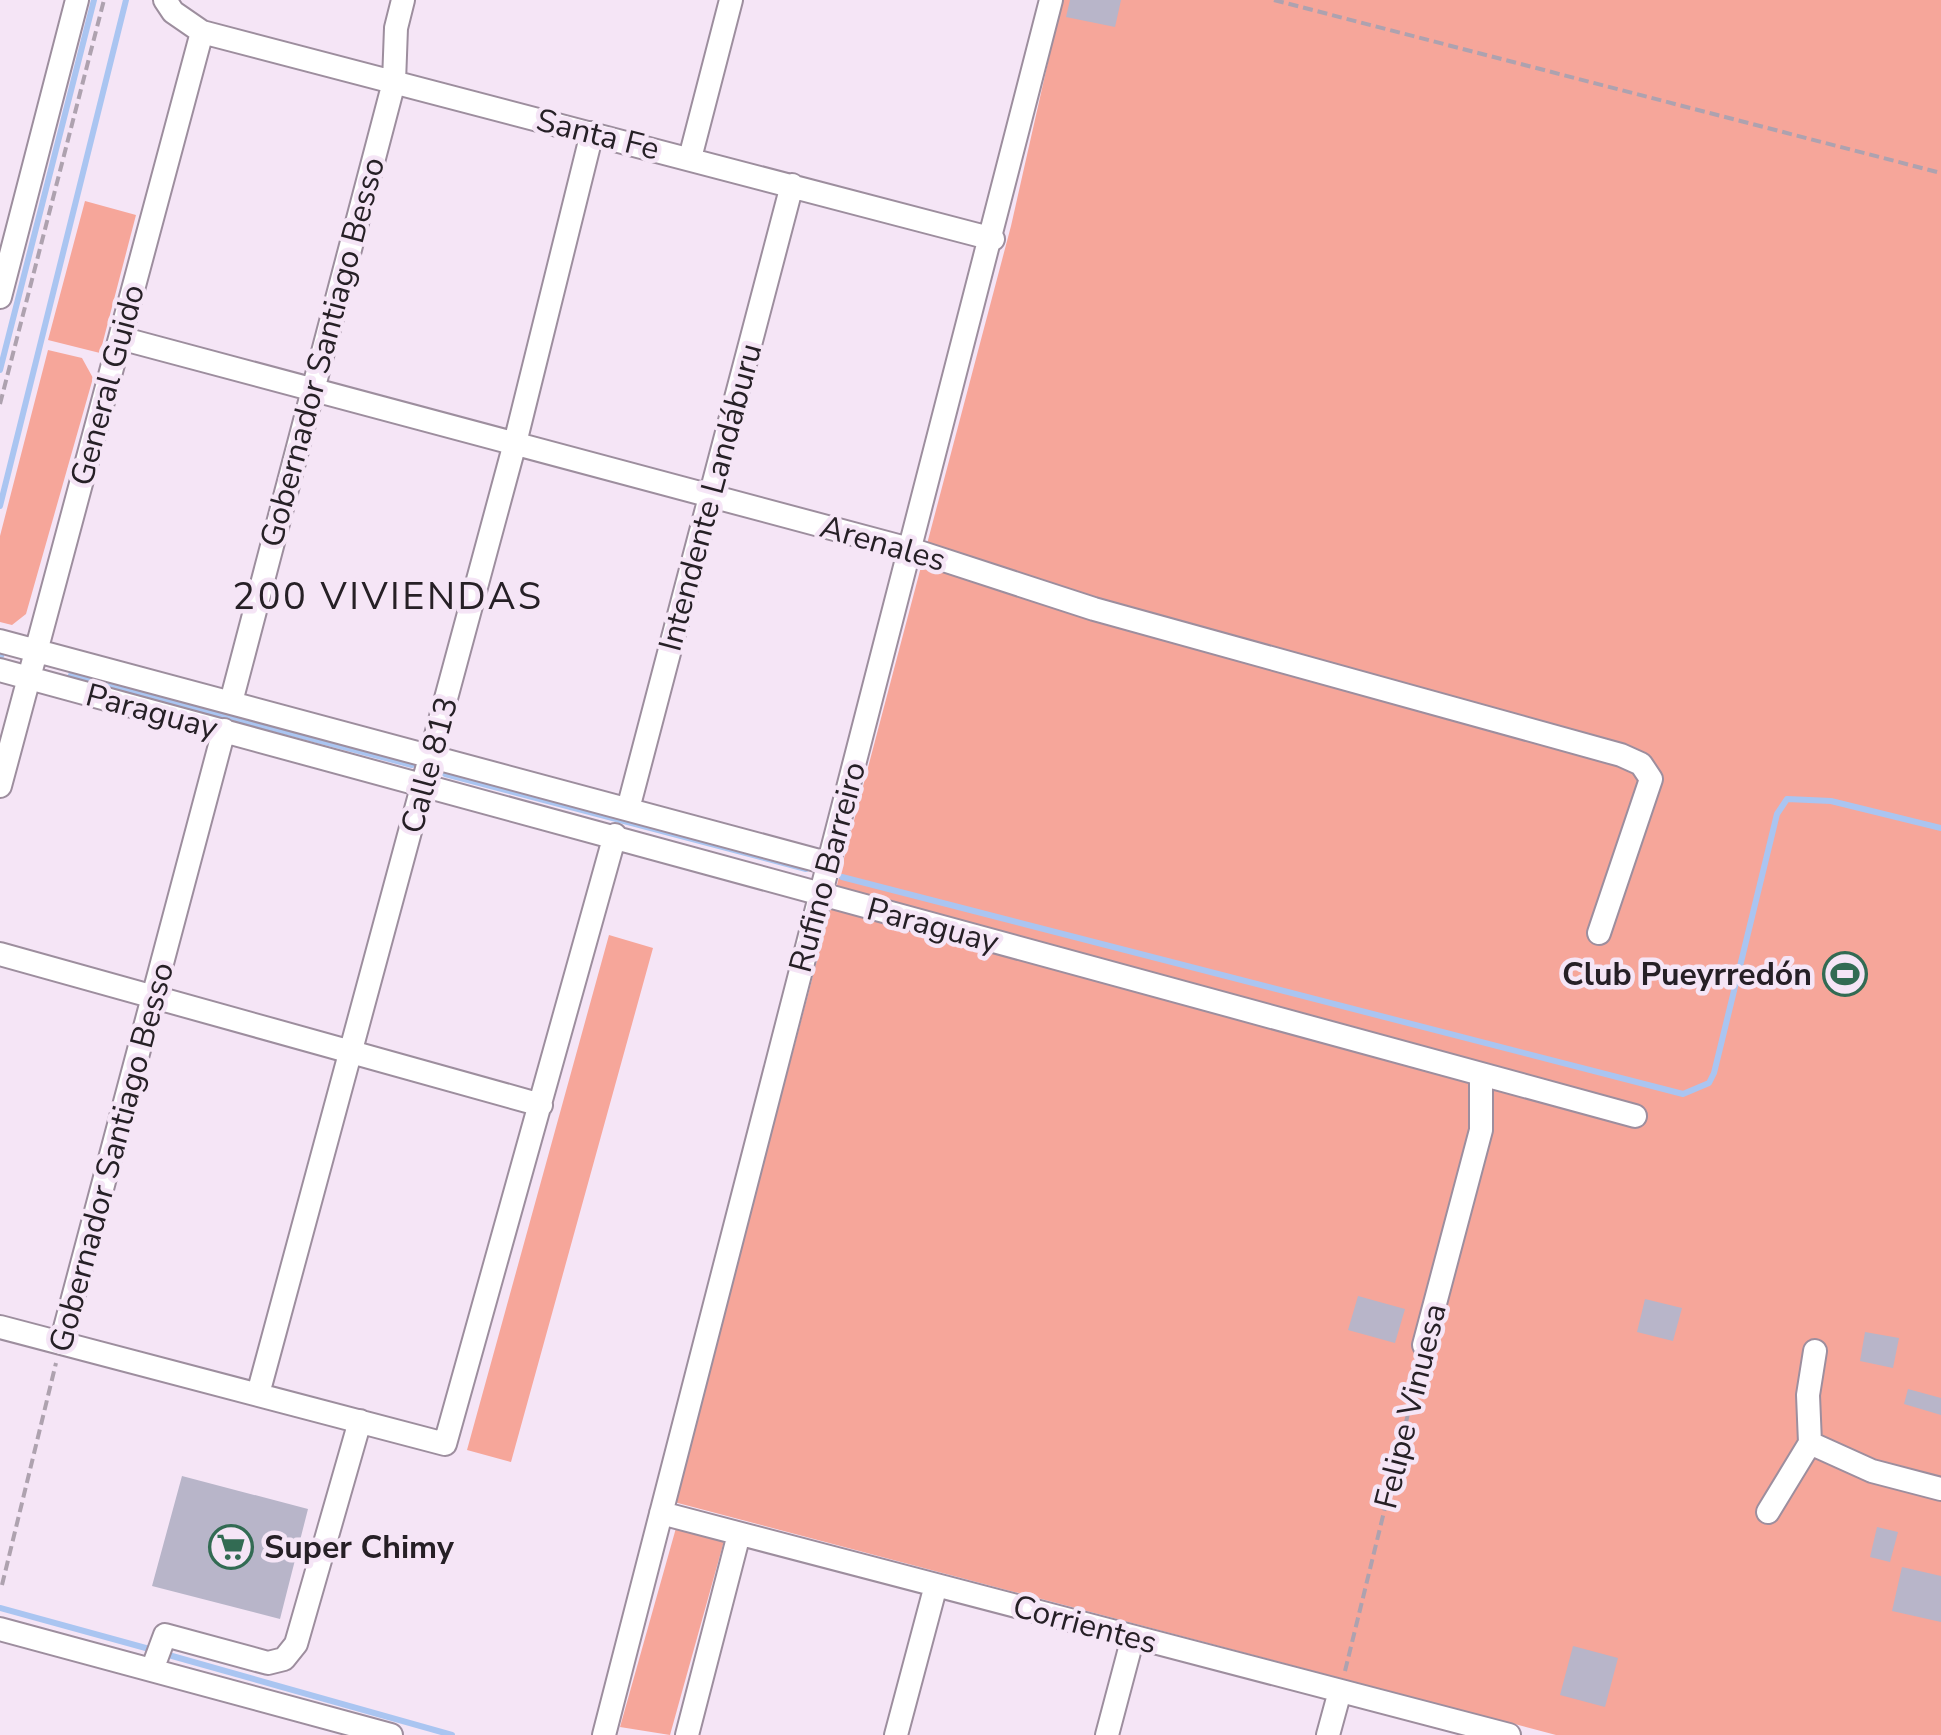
<svg xmlns="http://www.w3.org/2000/svg" width="1941" height="1735" font-family="'Nunito Sans',sans-serif">
<style>
.green{fill:#f6a69a}
.lines{fill:none;stroke-linecap:round;stroke-linejoin:round}
.stream{stroke:#aac5f1;stroke-width:6}
.building{fill:#b8b5c9}
.minor-casing{stroke:#9d8e9e;stroke-width:26}
.path{stroke:#aea2af;stroke-width:4;stroke-dasharray:10 5;stroke-linecap:butt}
.minor{stroke:#fff;stroke-width:22}
.labels{text-anchor:middle;stroke-width:9;stroke-linejoin:round;paint-order:stroke}
.street-label{font-size:32px;fill:#262026;stroke:#f5e5f6}
.poi-label{font-size:32px;font-weight:bold;fill:#262026;stroke:#f5e5f6;text-anchor:end}
.quarter-label{font-size:38px;letter-spacing:2.5px;fill:#262026;stroke:#f5e5f6}
</style>
<rect width="100%" height="100%" fill="#f5e5f6"/>
<!-- green -->
<path class="green" d="M1062 0H1941V1735H1556L674 1502 1011 226Z
M85 201 136 215 100 353 48 340Z
M48 350 82 358 93 378 26 614 12 625 0 622V536Z
M609 935 653 948 511 1462 467 1450Z
M676 1528 724 1541 670 1735 620 1727Z"/>
<g class="lines">
<!-- stream -->
<path class="stream" d="M0 370 94 0
M0 506 126 0
M0 655 1 656
M71 675 412 765
M445 774 806 869
M842 877 1683 1094 1709 1083 1714 1073 1777 814 1787 799 1831 801 1941 828
M0 1608 153 1650
M165 1654 452 1735"/>
</g>
<!-- building -->
<path class="building" d="M1070 0H1121L1115 27 1066 17Z
M1358 1296 1405 1309 1395 1343 1348 1330Z
M1645 1299 1682 1308 1673 1341 1637 1332Z
M1865 1332 1899 1338 1893 1368 1860 1361Z
M1908 1389 1941 1398V1415L1904 1404Z
M182 1476 308 1509 280 1619 152 1586Z
M1877 1527 1898 1532 1890 1562 1870 1557Z
M1902 1567 1941 1576V1622L1892 1611Z
M1573 1646 1618 1658 1605 1707 1560 1695Z"/>
<g class="lines">
<!-- minor casing -->
<g class="minor-casing">
<path id="minor" d="M165 0 173 12 202 32 993 239
M690 158 731 0
M0 297 77 0
M120 338 913 550 1094 609 1621 755 1641 764 1651 779 1599 933
M0 641 827 863
M0 670 1635 1116
M231 702 394 82 396 28 403 0
M0 786 202 32
M628 809 792 185
M0 954 541 1105
M0 1327 445 1444 615 835
M61 1343 224 730
M1424 1345 1481 1130V1075
M258 1394 515 443 592 133
M1810 1443 1872 1471 1941 1489
M1768 1512 1810 1443 1808 1395 1815 1351
M661 1513 1509 1735
M0 1629 391 1735
M152 1670 165 1635 268 1663 284 1659 296 1644 360 1421
M604 1735 1051 0
M687 1735 739 1534
M896 1735 936 1585
M1107 1735 1133 1637
M1328 1735 1340 1691"/>
</g>
<!-- path -->
<path class="path" d="M1274 0 1941 173
M0 404 104 0
M2 1585 56 1363
M1345 1671 1420 1365"/>
<!-- minor -->
<use href="#minor" class="minor"/>
</g>
<!-- icons -->
<defs>
<g id="stadium-ring" transform="scale(2.25)"><circle r="9.5" fill="#f5e5f6" stroke="#326b53" stroke-width="1.5"/><path d="M0-5a6.5 5 0 1 0 0 10a6.5 5 0 1 0 0-10ZM-3.5-1.8h7v3.6h-7Z" fill="#326b53"/></g>
<g id="supermarket-ring" transform="scale(2.25)"><circle r="9.5" fill="#f5e5f6" stroke="#326b53" stroke-width="1.5"/><path d="M-6-5.5h2.5l.6 2H6L4.5 2H-2.5L-4.4-4H-6ZM-1.5 3.2a1.3 1.3 0 1 0 .1 0ZM3 3.2a1.3 1.3 0 1 0 .1 0Z" fill="#326b53"/></g>
</defs>
<g fill-rule="evenodd">
<use href="#stadium-ring" x="1845" y="974"/>
<use href="#supermarket-ring" x="231" y="1547"/>
</g>
<g class="labels">
<!-- street labels -->
<g class="street-label">
<text transform="translate(598 134) rotate(14)" y="11">Santa Fe</text>
<text transform="translate(322 352) rotate(-75)" y="11">Gobernador Santiago Besso</text>
<text transform="translate(107 385) rotate(-75)" y="11">General Guido</text>
<text transform="translate(710 497) rotate(-75)" y="11">Intendente Landáburu</text>
<text transform="translate(883 543) rotate(16)" y="11">Arenales</text>
<text transform="translate(152 711) rotate(15)" y="11">Paraguay</text>
<text transform="translate(429 765) rotate(-75)" y="11">Calle 813</text>
<text transform="translate(827 867) rotate(-75)" y="11">Rufino Barreiro</text>
<text transform="translate(933 925) rotate(15)" y="11">Paraguay</text>
<text transform="translate(111 1157) rotate(-75)" y="11">Gobernador Santiago Besso</text>
<text transform="translate(1410 1406) rotate(-76)" y="11">Felipe Vinuesa</text>
<text transform="translate(1085 1624) rotate(15)" y="11">Corrientes</text>
</g>
<!-- poi labels -->
<g class="poi-label">
<text x="1812" y="985">Club Pueyrredón</text>
<text x="264" y="1558" text-anchor="start">Super Chimy</text>
</g>
<!-- quarter labels -->
<g class="quarter-label">
<text x="388" y="609">200 VIVIENDAS</text>
</g>
</g>
</svg>
